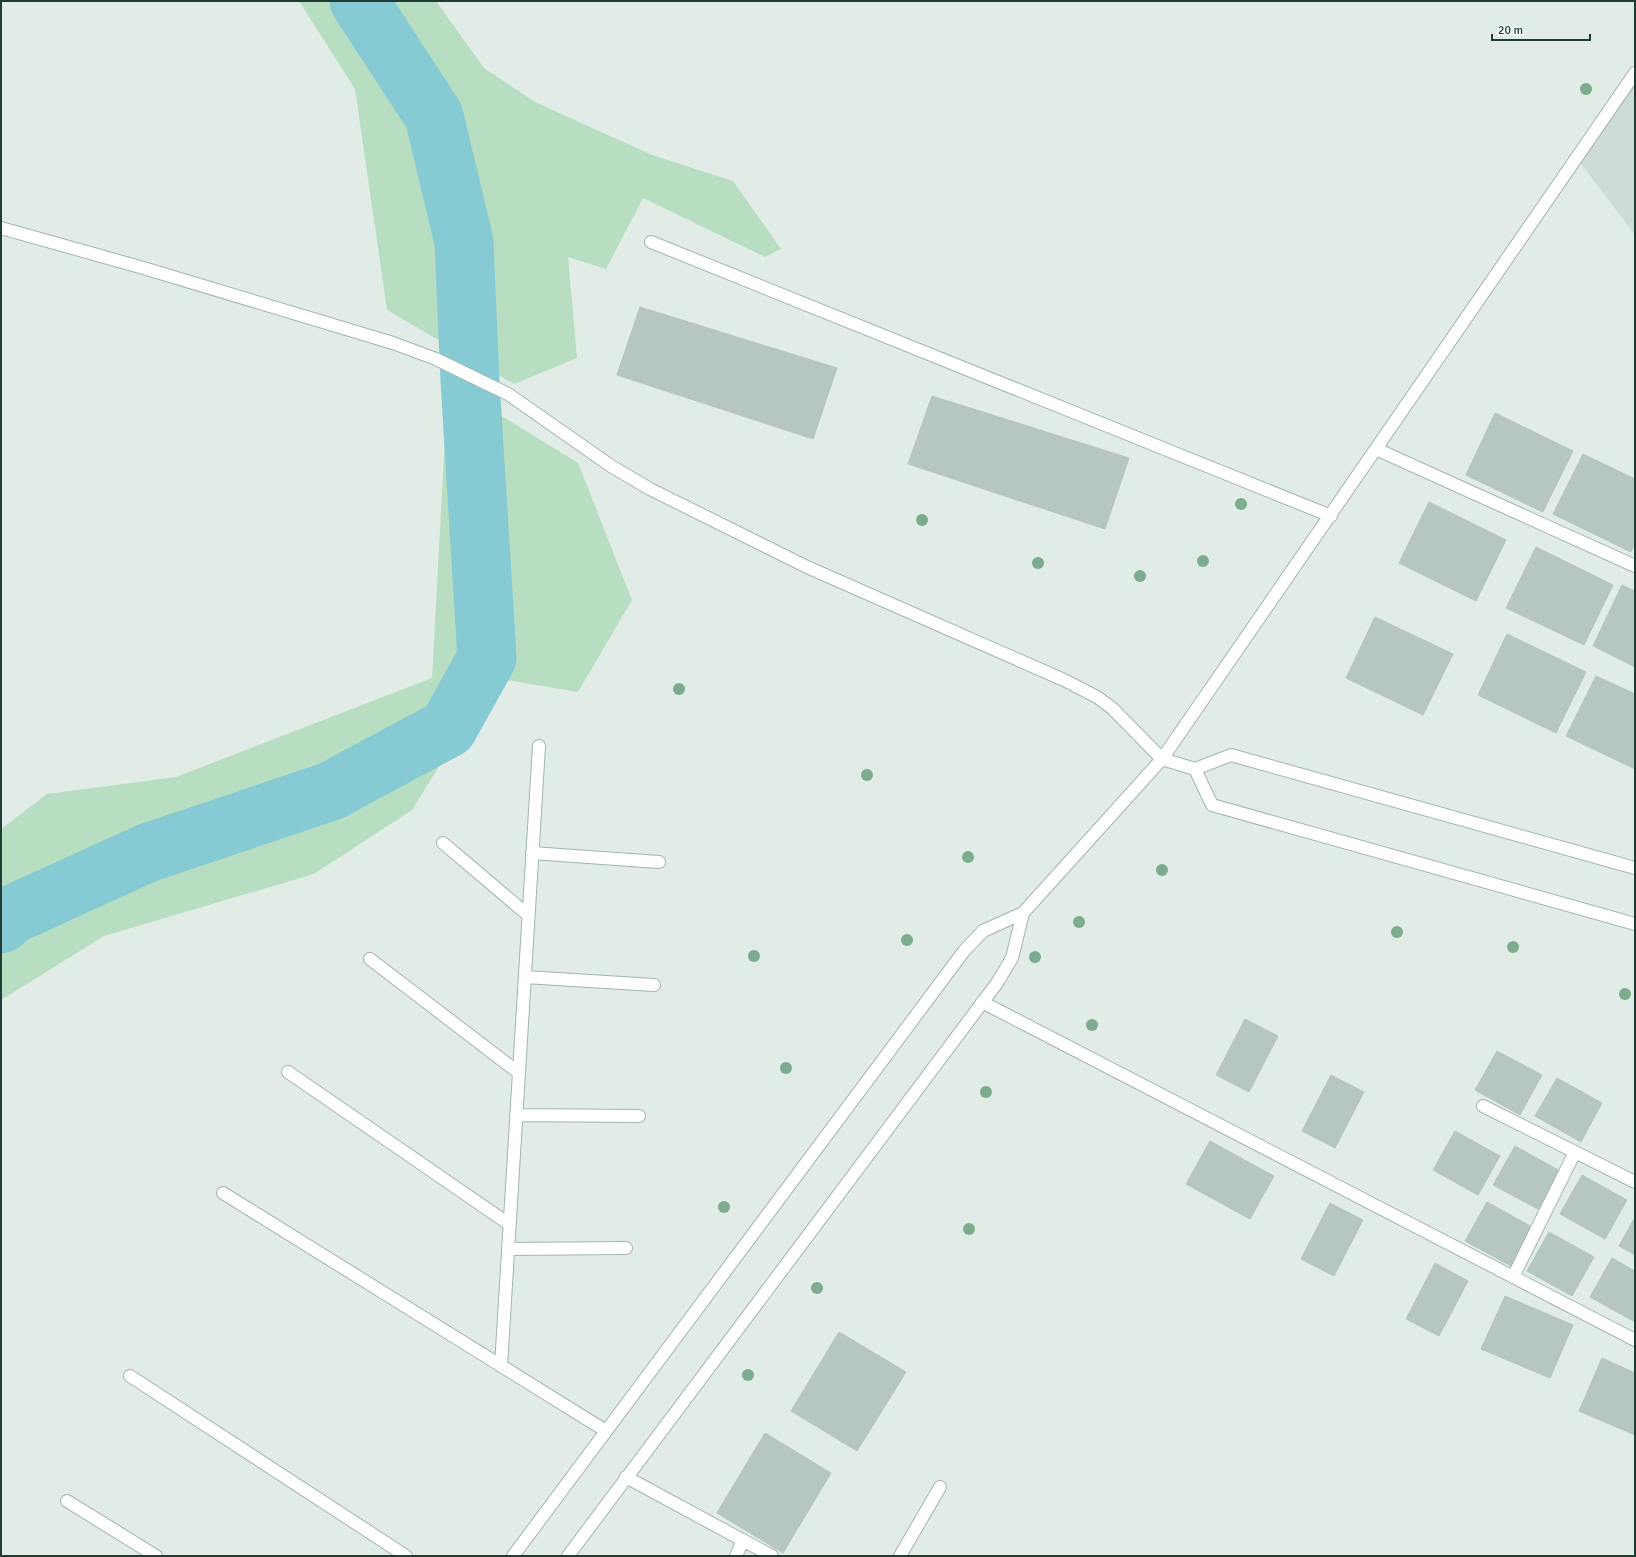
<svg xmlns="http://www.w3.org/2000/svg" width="1636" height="1557" font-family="Signika,sans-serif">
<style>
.built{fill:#cfdcd5}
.green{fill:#b8dec1}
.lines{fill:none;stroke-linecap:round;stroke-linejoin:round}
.river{stroke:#86cad4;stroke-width:59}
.building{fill:#b6c7bf;stroke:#b3c6bd}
.minor-casing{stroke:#a3b4ae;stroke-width:14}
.minor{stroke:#fff;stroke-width:12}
.tree{fill:#7cab8d}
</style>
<rect width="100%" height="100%" fill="#e1ece7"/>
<!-- built -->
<path class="built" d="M1635 82V235L1576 157Z"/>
<!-- green -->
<path class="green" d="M299 1H436L484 68 535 102 652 155 733 181 781 249 765 257 643 198 606 269 568 257 577 358 514 384 387 310 355 89Z
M497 413 578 463 632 600 578 692 506 680 482 697 412 810 314 874 104 936 1 1000V829L47 794 176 777 432 678 445 437Z"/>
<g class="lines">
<!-- river -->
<path class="river" d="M1 924 11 915 147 853 331 791 448 728 487 658 470 381 464 242 434 116 359 1"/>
</g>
<!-- building -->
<path class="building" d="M640 307 837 368 813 439 617 375Z
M932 396 1129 458 1105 529 908 464Z
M1495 413 1573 451 1543 512 1466 475Z
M1583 454 1635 479V543L1631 552 1553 514Z
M1429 502 1506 540 1476 601 1399 563Z
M1536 547 1613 585 1584 645 1506 608Z
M1622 585 1635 591V667L1593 646Z
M1375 617 1453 654 1423 715 1346 678Z
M1507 634 1586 672 1556 733 1478 695Z
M1596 676 1635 694V769L1566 736Z
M1245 1019 1278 1036 1249 1092 1216 1075Z
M1497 1051 1542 1075 1520 1115 1475 1090Z
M1331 1075 1364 1092 1335 1148 1302 1131Z
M1557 1078 1602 1103 1581 1142 1535 1116Z
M1455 1131 1500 1156 1478 1195 1433 1170Z
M1210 1141 1274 1176 1250 1219 1186 1184Z
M1515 1146 1560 1171 1538 1209 1493 1185Z
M1582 1175 1627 1200 1605 1239 1560 1214Z
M1487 1202 1532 1227 1511 1266 1465 1241Z
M1330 1203 1363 1220 1334 1276 1301 1259Z
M1635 1217V1255L1619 1246Z
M1549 1232 1594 1257 1572 1296 1527 1271Z
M1612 1258 1635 1271V1322L1590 1297Z
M1435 1263 1468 1281 1439 1336 1406 1319Z
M1505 1296 1573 1325 1550 1378 1481 1349Z
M839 1332 906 1372 857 1451 791 1411Z
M1602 1358 1635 1373V1435L1579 1411Z
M765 1433 831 1473 783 1553 717 1513Z"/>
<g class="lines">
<!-- minor casing -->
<g class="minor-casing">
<path id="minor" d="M1 228 140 267 393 343 436 359 508 394 611 466 650 489 807 567 1064 680 1097 697 1112 708 1162 759 1195 769 1231 755 1635 868
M651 242 1331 516
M1376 449 1635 566
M1195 769 1212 805 1635 924
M443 843 528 915
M532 853 659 862
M370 959 519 1073
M525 977 654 985
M982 1002 1635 1340
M288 1072 509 1224
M1483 1106 1635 1182
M516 1115 639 1116
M223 1193 606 1431
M508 1249 626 1248
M1513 1277 1575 1152
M501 1366 539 746
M130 1376 406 1556
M626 1477 772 1556
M67 1501 156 1556
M513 1556 964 951 983 931 1023 913 1162 759 1635 73
M568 1556 997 983 1012 958 1023 913
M736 1556 743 1540
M900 1556 940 1487"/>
</g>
<!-- minor -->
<use href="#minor" class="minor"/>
</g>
<!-- trees -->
<g class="tree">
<circle cx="1586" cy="89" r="6"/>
<circle cx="1241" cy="504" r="6"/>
<circle cx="922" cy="520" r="6"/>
<circle cx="1203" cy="561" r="6"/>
<circle cx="1038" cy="563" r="6"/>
<circle cx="1140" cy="576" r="6"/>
<circle cx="679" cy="689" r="6"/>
<circle cx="867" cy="775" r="6"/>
<circle cx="968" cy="857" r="6"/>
<circle cx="1162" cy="870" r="6"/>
<circle cx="1079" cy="922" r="6"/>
<circle cx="1397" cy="932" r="6"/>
<circle cx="907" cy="940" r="6"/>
<circle cx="1513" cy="947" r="6"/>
<circle cx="754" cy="956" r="6"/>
<circle cx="1035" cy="957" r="6"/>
<circle cx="1625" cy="994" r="6"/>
<circle cx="1092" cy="1025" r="6"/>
<circle cx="786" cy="1068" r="6"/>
<circle cx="986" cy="1092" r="6"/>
<circle cx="724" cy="1207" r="6"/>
<circle cx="969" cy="1229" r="6"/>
<circle cx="817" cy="1288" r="6"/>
<circle cx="748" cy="1375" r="6"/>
</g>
<!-- border -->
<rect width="1636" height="1557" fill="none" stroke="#203d35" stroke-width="4"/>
<!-- scale -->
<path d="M1492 34v6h98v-6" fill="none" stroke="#203d35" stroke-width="2"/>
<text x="1498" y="34" font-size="12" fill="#203d35" stroke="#f1f8f5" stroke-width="3" paint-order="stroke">20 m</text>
</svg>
